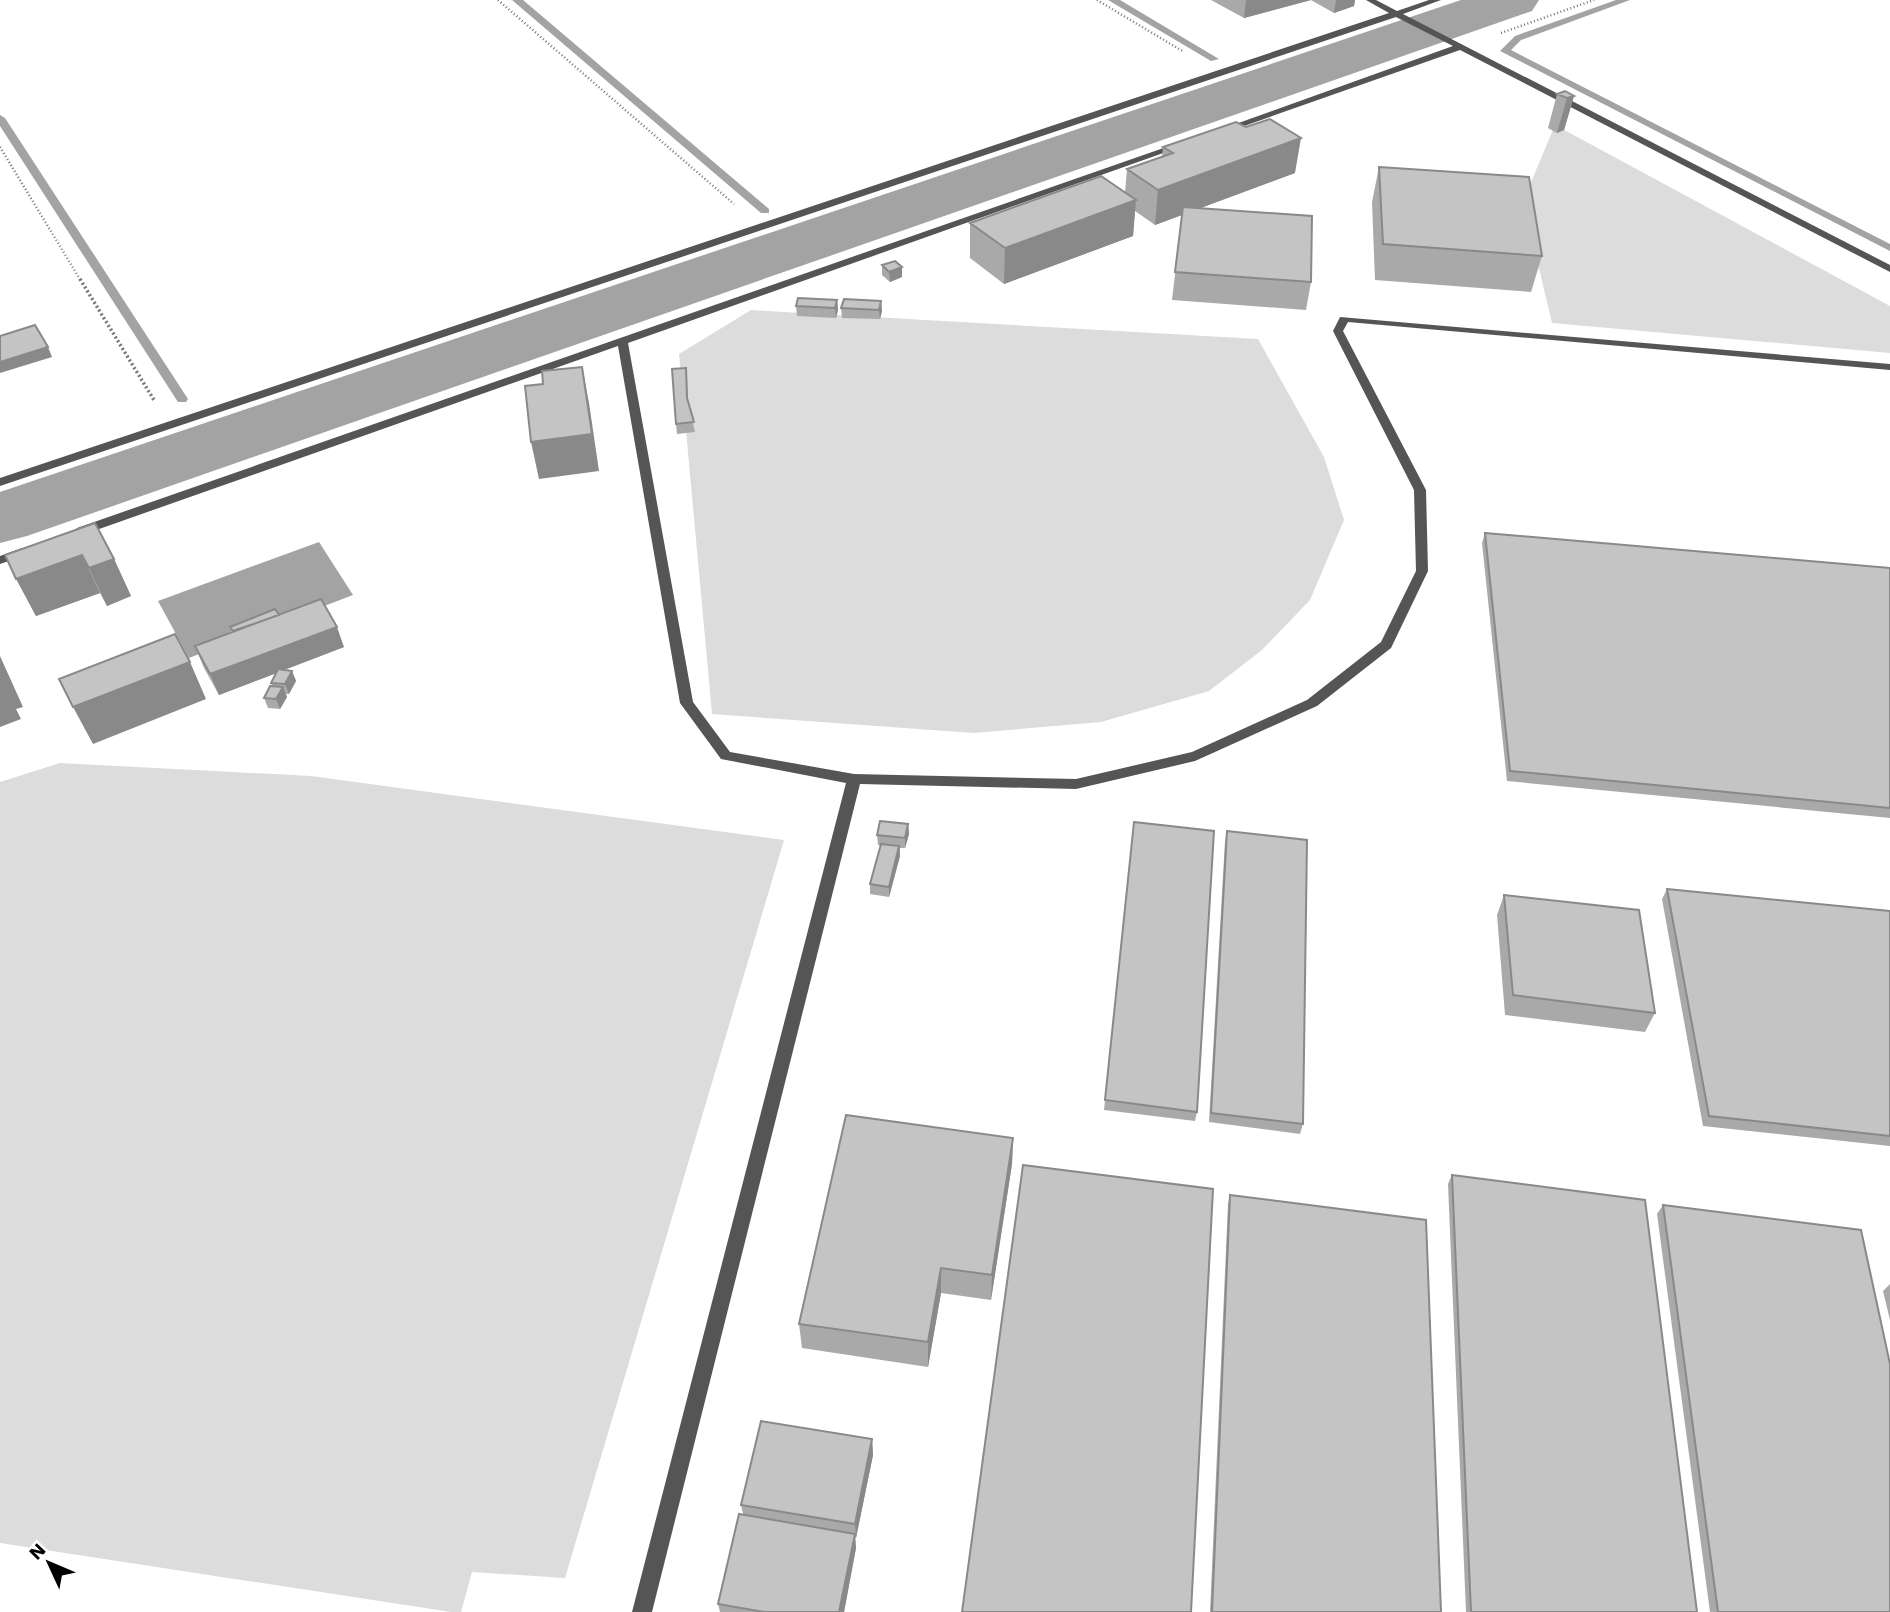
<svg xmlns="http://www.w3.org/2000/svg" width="1890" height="1612" font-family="'Work Sans',sans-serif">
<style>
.green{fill:#dcdcdc}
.water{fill:#a3a3a3}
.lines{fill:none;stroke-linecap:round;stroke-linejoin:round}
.stream{fill:#a3a3a3;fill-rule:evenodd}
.river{fill:#a3a3a3;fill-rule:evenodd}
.path-far1{stroke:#777;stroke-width:2.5;stroke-dasharray:1 2.5;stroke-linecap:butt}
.path{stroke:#777;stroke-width:3.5;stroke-dasharray:2 2.5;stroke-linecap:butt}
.minor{fill:#555;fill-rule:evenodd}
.wall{fill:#a9a9a9}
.shaded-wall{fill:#898989}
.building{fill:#c4c4c4;stroke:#898989;stroke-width:2}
</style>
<rect width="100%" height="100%" fill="#fff"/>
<!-- green -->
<path class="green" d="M1555 125 1890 306V353L1552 323 1523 201Z
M751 310 1258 339 1324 457 1344 520 1310 600 1262 650 1209 691 1101 722 974 733 712 714 679 354Z
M60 763 311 776 784 840 565 1578 472 1572 461 1612H451L0 1543V782Z"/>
<!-- water -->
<path class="water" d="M319 542 353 595 189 658 158 601Z"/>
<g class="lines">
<!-- stream -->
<path class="stream" d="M512 0H523L769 209V213H761Z
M1108 0H1120L1219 59 1211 61Z
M1616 0H1630L1521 40 1511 50 1890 244V251L1500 51 1515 36Z
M1447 19 1467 29 1469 31 1461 33 1444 24 1442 22Z
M1248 79H1254L1265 86 1257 88 1248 83Z
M0 115 5 118 188 399 186 402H178L176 399 0 126Z
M789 232H797L810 243 800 245 789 236Z
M200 428 204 429 215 447 214 450 209 451 204 450 194 432Z"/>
<!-- river -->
<path class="river" d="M1461 0H1539L1532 11 27 536 0 543V492Z"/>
<!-- path-far1 -->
<path class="path-far1" d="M498 0 734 204
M1097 0 1184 52
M1501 33 1594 0
M0 147 81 281"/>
<!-- path -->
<path class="path" d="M80 279 154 400"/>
<!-- minor -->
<path class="minor" d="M1366 0H1376L1397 11 1429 0H1441L1403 14 1890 265V272L1460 50 1227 132 1219 130 1453 46 1396 17 0 486V478L1389 13Z
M1175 144 1183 146 628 343 693 702 730 752 854 774 1076 779 1192 752 1307 700 1381 642 1416 571 1414 490 1333 331 1340 317 1890 364V370L1348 322 1343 331 1426 490 1428 571 1391 648 1317 706 1195 761 1076 789 860 784 652 1612H632L846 783 721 759 680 703 618 346 85 534 81 535 75 531 77 528Z
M22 548 26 549 28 552 26 555 0 564V556Z"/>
</g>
<!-- wall -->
<path class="wall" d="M1211 0H1355L1354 6 1334 13 1311 0 1244 18Z
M1557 94 1574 96 1564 130 1557 133 1548 128Z
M1163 147 1295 173 1200 208 1311 282 1306 310 1172 300 1182 215 1155 225 1135 211 1133 236 1004 284 970 258V223L1125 193 1127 169 1162 157Z
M1379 167 1542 256 1531 292 1375 280 1372 202Z
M882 265 902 267V277L890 282 882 275Z
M837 300 838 310 836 318 797 316 796 306Z
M881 301 882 311 880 319 842 318 841 308Z
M687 378 688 402 695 432 677 434 676 424Z
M1485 533 1890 568V818L1507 781 1482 543Z
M5 555 114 559 131 596 107 606 100 593 36 616Z
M279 615 344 647 284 670 292 671 296 681 289 694H286L287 697 280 709 268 708 264 698 272 686 271 683 277 673 219 695 203 666 195 646 232 632 230 627Z
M1134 822 1197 1112 1195 1121 1104 1110Z
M908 824 909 834 905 848H900V856L889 897 870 894V884L881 846 878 845 877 835Z
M1227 831 1303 1124 1300 1134 1209 1122 1225 841Z
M1667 889 1890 911V1146L1703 1126 1662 899Z
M1504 895 1655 1013 1645 1032 1505 1015 1497 915Z
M1013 1138 1012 1164 991 1300 941 1293 928 1367 802 1348 799 1324Z
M1452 1175 1697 1612H1466L1448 1184Z
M1230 1195 1441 1612H1210L1228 1204Z
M1663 1205 1890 1612H1710L1657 1214Z
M1890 1284V1320L1883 1291Z
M872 1439 873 1455 856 1538H855L856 1548 844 1612H720L718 1604 743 1514 741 1505Z"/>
<!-- shaded-wall -->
<path class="shaded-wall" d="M1246 0H1311L1244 18Z
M1336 0H1355L1354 6 1334 13Z
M1574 96 1564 130 1557 133 1567 98Z
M1301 138 1295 173 1155 225 1158 190Z
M1136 200 1133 236 1004 284 1005 248Z
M902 267V277L890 282 889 272Z
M837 300 838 310 836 318 835 308Z
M881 301 882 311 880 319 879 310Z
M48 347 52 357 0 373V362Z
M582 367 589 403 599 471 539 479 531 442Z
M82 555 100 593 36 616 16 579Z
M114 559 131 596 107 606 89 568Z
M337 627 344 647 219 695 210 674Z
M0 656 23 707 16 709 21 719 0 727Z
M190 662 206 699 93 744 73 707Z
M292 671 296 681 289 694 285 684Z
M283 687 287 697 280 709 276 699Z
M908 824 909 834 905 848V838Z
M899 846 900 856 889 897V887Z
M1013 1138 1012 1164 991 1300 992 1275Z
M941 1268V1293L928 1367V1342Z
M872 1439 873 1455 856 1538 855 1524Z
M855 1534 856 1548 844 1612H839Z"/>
<!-- building -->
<path class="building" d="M1565 91 1574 96 1567 98 1557 94Z
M1270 119 1301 138 1158 190 1127 169 1173 153 1163 147 1236 122 1246 127Z
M1379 167 1529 177 1542 256 1383 244Z
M1101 176 1136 200 1005 248 970 223Z
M1183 207 1312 216 1311 282 1175 272Z
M895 261 902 267 889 272 882 265Z
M798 298 837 300 835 308 796 306Z
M844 299 881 301 879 310 841 308Z
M35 325 48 347 0 362V336Z
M582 367 592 434 531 442 525 386 543 384 542 371Z
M686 368 687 398 694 422 676 424 672 369Z
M95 523 114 559 89 568 82 555 16 579 5 555Z
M1485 533 1890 568V808L1510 771Z
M321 599 337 627 210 674 195 646Z
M275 609 279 615 233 631 230 627Z
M175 634 190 662 73 707 59 679Z
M278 669 292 671 285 684 271 683Z
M270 686 283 687 276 699 264 698Z
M880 821 908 824 905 838 877 835Z
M1134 822 1214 831 1197 1112 1105 1100Z
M1227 831 1307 840 1303 1124 1211 1113Z
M881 844 899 846 889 887 870 884Z
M1667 889 1890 911V1136L1709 1116Z
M1504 895 1639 910 1655 1013 1513 995Z
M846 1115 1013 1138 992 1275 941 1268 928 1342 799 1324Z
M1023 1165 1213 1189 1191 1612H962Z
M1452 1175 1645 1200 1697 1612H1471Z
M1230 1195 1426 1220 1441 1612H1212Z
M1663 1205 1861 1230 1890 1364V1612H1718Z
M761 1421 872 1439 855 1524 741 1505Z
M739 1514 855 1534 839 1612H764L718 1604Z"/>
<!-- north arrow -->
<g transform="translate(49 1563) rotate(314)" stroke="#ffffff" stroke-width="5" paint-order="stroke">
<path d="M0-5L12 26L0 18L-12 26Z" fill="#000000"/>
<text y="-10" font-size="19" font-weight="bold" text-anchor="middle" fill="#000000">N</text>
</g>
</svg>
